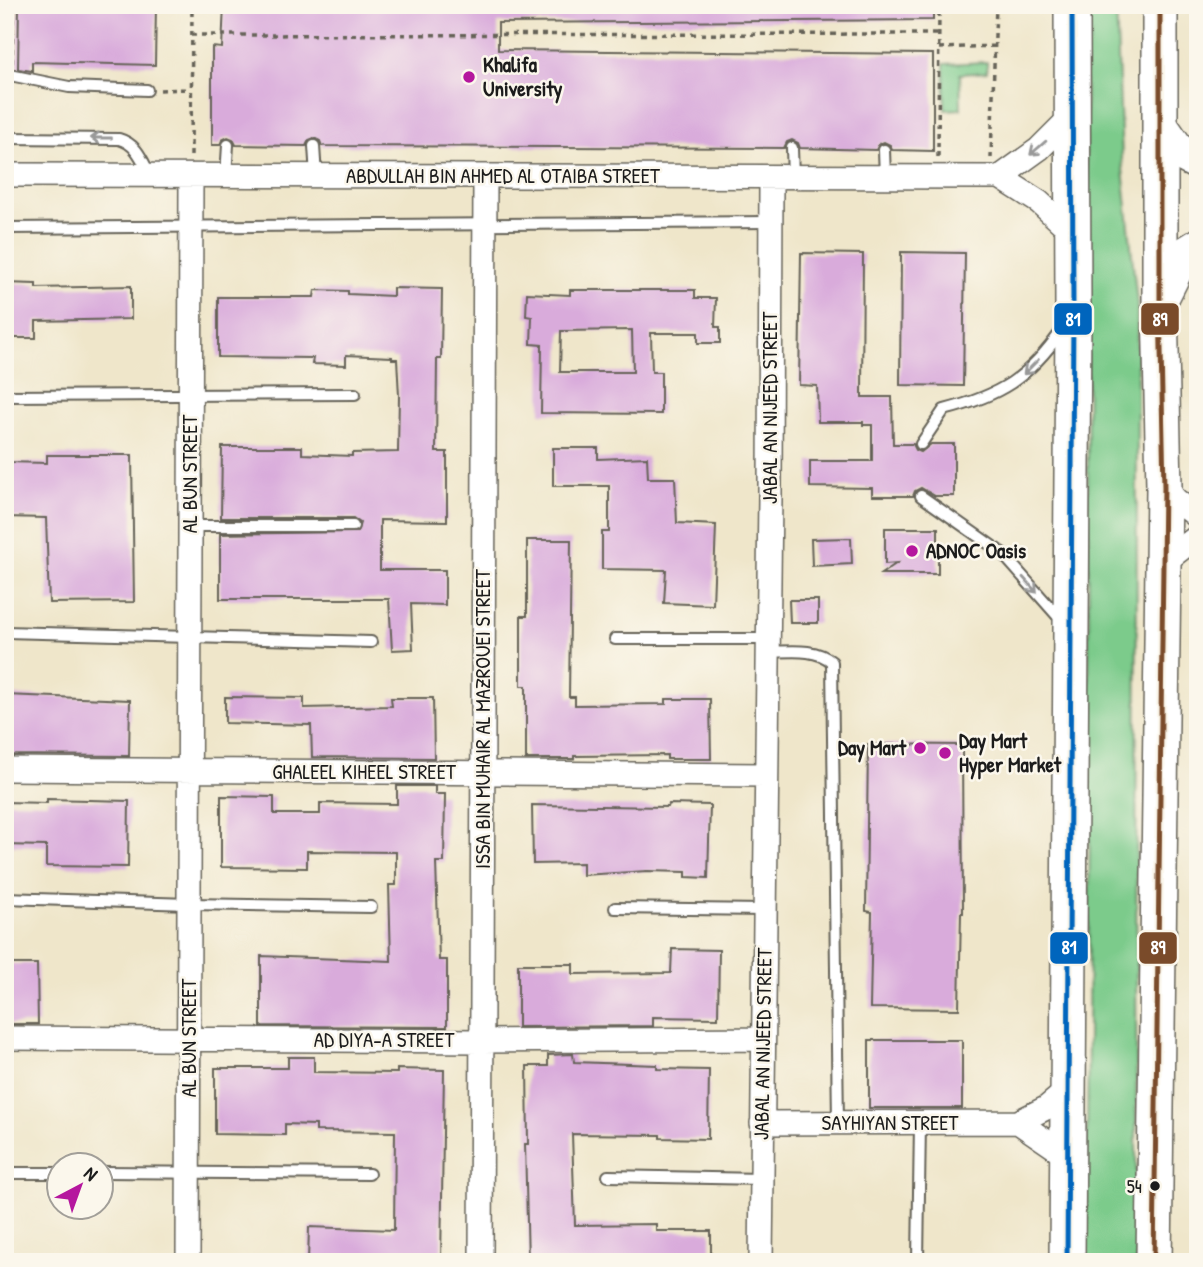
<svg xmlns="http://www.w3.org/2000/svg" width="1203" height="1267" font-family="'Patrick Hand',sans-serif">
<style>
.green{fill:#7bcb8b;stroke:#4c7454;stroke-width:2}
.building{fill:#d9abdb;fill-rule:evenodd}
.lines{fill:none;stroke-linecap:round;stroke-linejoin:round}
.lane-casing{stroke:#666359;stroke-width:14}
.street-casing{stroke:#666359;stroke-width:26}
.secondary-casing{stroke:#666359;stroke-width:35}
.primary-casing{stroke:#666359;stroke-width:38}
.path{stroke:#666359;stroke-width:3.5;stroke-dasharray:5 5;stroke-linecap:butt}
.lane{stroke:#fff;stroke-width:10}
.street{stroke:#fff;stroke-width:23}
.secondary{stroke:#fff;stroke-width:32}
.primary{stroke:#fff;stroke-width:35}
.bus-1-casing{stroke:#fbf7ec;stroke-width:10}
.bus-2-casing{stroke:#fbf7ec;stroke-width:10}
.bus-1{stroke:#7a4b2a;stroke-width:5}
.bus-2{stroke:#0065bd;stroke-width:5}
.oneway{stroke:#999}
.poi-dot{fill:#b5179e;stroke:#fbf7ec;stroke-width:2.5}
.bus-dot{fill:#1c1c1c;stroke:#fbf7ec;stroke-width:2.5}
.labels{text-anchor:middle;stroke-width:5;stroke-linejoin:round;paint-order:stroke}
.bus-label{font-size:19px;fill:#1c1c1c;stroke:#fbf7ec;text-anchor:end}
.poi-label{font-size:21px;font-weight:bold;fill:#1c1c1c;stroke:#fbf7ec;text-anchor:start}
.street-label{font-size:21px;fill:#1c1c1c;stroke:#fbf7ec}
.line-badge{stroke:#fbf7ec;stroke-width:2.5}
.badge-label{font-size:19px;text-anchor:middle;font-weight:bold;fill:#fff}
</style>
<rect width="100%" height="100%" fill="#fbf7ec"/>
<filter id="ink" filterUnits="userSpaceOnUse"><feTurbulence type="fractalNoise" baseFrequency=".0143" numOctaves="2"/><feDisplacementMap in="SourceGraphic" scale="14" xChannelSelector="R" yChannelSelector="G"/><feConvolveMatrix kernelMatrix="1 2 1 2 8 2 1 2 1" color-interpolation-filters="sRGB"/></filter>
<filter id="wash" filterUnits="userSpaceOnUse"><feTurbulence type="fractalNoise" baseFrequency=".00686" numOctaves="4" result="noise"/><feDisplacementMap in="SourceGraphic" scale="28" xChannelSelector="R" yChannelSelector="G"/><feGaussianBlur stdDeviation="1.57" result="paint"/><feColorMatrix in="noise" values="0 0 0 0 0 0 0 0 0 0 0 0 0 0 0 0 0 1.4 0 .05"/><feComposite in="paint" operator="in"/></filter>
<g filter="url(#wash)">
<rect width="100%" height="100%" fill="#efe6ca"/>
<!-- green -->
<path class="green" d="M1085 5H1116L1122 159 1137 303 1136 1262H1086L1090 805Z
M987 62V72L960 74 961 109 945 110 944 64Z"/>
<g id="blocks">
<!-- building -->
<path class="building" d="M19 5H156L155 65 32 62V71L18 69Z
M224 5H933V20L498 23V50L933 54V151L892 150 890 145 884 142 879 144 876 150 800 148 798 143 792 140 787 142 784 148 322 146 320 141 314 138 309 140 306 146 236 145 233 139 228 137 222 140 220 145H212V47L222 48Z
M901 252 965 253 963 386 900 385Z
M801 253 863 254 862 397H892L893 444H913L916 450 921 452 931 444H954V496H935L921 488 915 491 913 496H872V488L810 487V461H872V425H863V422H818L817 386 799 385Z
M5 283 36 284V288L131 286V319L36 321V338H5Z
M393 288 442 289 441 359H437L436 452H447V521L380 520V570H445V605L411 604 413 649 392 650 389 599H220V534L357 532 360 523 353 518H221L222 447H302V454L352 456V453L398 452 399 396 397 359H392V357L346 355V365L312 364 313 358 218 357V297H314L315 290 348 291V294L393 296Z
M570 290H695V298H716L715 327H720V343H698V333H651L652 372H661V414L541 413 542 345 531 344 532 317 526 316 527 293 570 295ZM632 330 633 372H560L561 331Z
M553 448H598V459L647 457 648 478H675L677 523 716 525 713 605 664 603 666 570 602 569V532H609V486H553Z
M47 455H132L134 602 49 603 46 518 5 517V462L47 463Z
M885 528H938V574H881L897 563 885 564Z
M851 538 852 564 812 566 811 539Z
M527 540H571L569 697H575V705L666 704V699H710L711 759H667V755L574 756V759H526V686H521V616H527Z
M789 600H818V623H790Z
M5 695 130 700 129 756 5 755Z
M225 697 304 698V708L392 706 391 698H433L434 758 312 757 311 725 225 723Z
M868 744 962 745 963 913H961L959 1009 870 1008 872 912 866 911Z
M397 786H435V794H445L444 862H436L439 960H447V1027L261 1026V956L391 961 389 885H396V852L307 851V868L221 867V796L274 797V814H320V803L397 804Z
M47 799 129 801 128 867 46 866V846L5 845V802L47 803Z
M669 804 710 805 708 878 686 877V872L647 871 583 875V863L533 864 532 805 668 807Z
M672 949 719 950 718 1018 653 1017V1026L518 1027V964H573V974L671 973Z
M5 964H37L38 1024H5Z
M869 1040H962V1108H869Z
M573 1054 574 1062 657 1065V1069L709 1070 708 1139 660 1138V1135L572 1134 575 1225 656 1224V1231H711V1262H528L525 1144H528L527 1066H548V1055Z
M288 1057H314V1072L397 1073V1069L444 1070 441 1262H308L309 1227 394 1230 395 1132 316 1131V1125L285 1124V1135L215 1134V1068H288Z"/>
</g>
</g>
<g filter="url(#ink)">
<use href="#blocks" fill-opacity="0" stroke="#666359" stroke-width="2"/>
<g class="lines">
<!-- lane casing -->
<g class="lane-casing">
<path id="lane" d="M5 74 69 87 147 90
M5 138 119 139C137 144 142 160 150 175
M314 146 316 176
M792 148 793 177
M884 150 885 177
M226 176 228 145
M5 228 771 222
M5 396 355 394
M921 444 944 410C999 396 1029 378 1062 330
M921 496 1002 553 1062 621
M190 526H353
M5 632 371 642
M615 639H767
M767 652C788 652 815 647 832 662L838 1123
M5 898 189 904 371 907
M615 908 764 910
M102 1172 369 1174
M5 1173H60
M608 1176 762 1179
M918 1262 920 1122"/>
</g>
<!-- street casing -->
<g class="street-casing">
<path id="street" d="M5 175 1000 177 1039 202 1073 233
M1000 177 1039 149 1073 115
M1164 487 1176 500 1198 517
M1163 563 1198 536
M5 769 766 775
M5 1038 481 1041 763 1039
M1018 1122 1069 1157
M762 1123 1018 1122 1046 1108 1070 1088
M188 1262 191 176
M481 1262 485 176
M761 1262 770 496 771 177"/>
</g>
<!-- secondary casing -->
<g class="secondary-casing">
<path id="secondary" d="M1160 123 1183 156 1198 164
M1160 303 1185 253 1198 245"/>
</g>
<!-- primary casing -->
<g class="primary-casing">
<path id="primary" d="M1067 1262 1073 313 1072 5
M1154 1262 1164 487 1160 303V5"/>
</g>
<!-- path -->
<path class="path" d="M191 35 939 34
M939 48 995 46
M12 63 13 5
M160 90 190 89
M191 156 192 5
M938 157 939 5
M991 158 996 5"/>
<!-- lane -->
<use href="#lane" class="lane"/>
<!-- street -->
<use href="#street" class="street"/>
<!-- secondary -->
<use href="#secondary" class="secondary"/>
<!-- primary -->
<use href="#primary" class="primary"/>
<!-- bus-1 casing -->
<g class="bus-1-casing">
<path id="bus-1" d="M1154 1262 1164 487 1160 303V5"/>
</g>
<!-- bus-2 casing -->
<g class="bus-2-casing">
<path id="bus-2" d="M1067 1262 1073 313 1072 5"/>
</g>
<!-- bus-1 -->
<use href="#bus-1" class="bus-1"/>
<!-- bus-2 -->
<use href="#bus-2" class="bus-2"/>
</g>
<!-- one-way arrows -->
<defs><path id="oneway-shaft" d="M-6 0H5M1.5-3L5.5 0L1.5 3" fill="none" stroke-width="1.6" stroke-linecap="round" stroke-linejoin="round" transform="scale(1.75)"/></defs>
<g class="oneway">
<use href="#oneway-shaft" transform="translate(101 138) rotate(-180)"/>
<use href="#oneway-shaft" transform="translate(1038 148) rotate(139)"/>
<use href="#oneway-shaft" transform="translate(1031 367) rotate(135)"/>
<use href="#oneway-shaft" transform="translate(1030 585) rotate(48)"/>
</g>
</g>
<!-- markers -->
<g class="poi-dot">
<circle cx="469" cy="77" r="7"/>
<circle cx="912" cy="551" r="7"/>
<circle cx="920" cy="748" r="7"/>
<circle cx="945" cy="753" r="7"/>
</g>
<circle class="bus-dot" cx="1155" cy="1186" r="6"/>
<g class="labels">
<!-- bus labels -->
<g class="bus-label">
<text x="1142" y="1193">54</text>
</g>
<!-- poi labels -->
<g class="poi-label">
<text x="483" y="72">Khalifa<tspan x="483" dy="24">University</tspan></text>
<text x="926" y="558">ADNOC Oasis</text>
<text x="959" y="748">Day Mart<tspan x="959" dy="24">Hyper Market</tspan></text>
<text x="906" y="755" text-anchor="end">Day Mart</text>
</g>
<!-- street labels -->
<g class="street-label">
<text x="503" y="183">ABDULLAH BIN AHMED AL OTAIBA STREET</text>
<text transform="translate(770 408) rotate(-90)" y="7">JABAL AN NIJEED STREET</text>
<text transform="translate(190 474) rotate(-90)" y="7">AL BUN STREET</text>
<text transform="translate(483 719) rotate(-90)" y="7">ISSA BIN MUHAIR AL MAZROUEI STREET</text>
<text x="364" y="779">GHALEEL KIHEEL STREET</text>
<text transform="translate(189 1038) rotate(-90)" y="7">AL BUN STREET</text>
<text x="384" y="1047">AD DIYA-A STREET</text>
<text transform="translate(763 1044) rotate(-89)" y="7">JABAL AN NIJEED STREET</text>
<text x="890" y="1130">SAYHIYAN STREET</text>
</g>
</g>
<g class="line-badge">
<rect x="1053" y="302" width="40" height="34" rx="7" fill="#0065bd"/>
<rect x="1140" y="302" width="40" height="34" rx="7" fill="#7a4b2a"/>
<rect x="1138" y="931" width="40" height="34" rx="7" fill="#7a4b2a"/>
<rect x="1049" y="931" width="40" height="34" rx="7" fill="#0065bd"/>
</g>
<g class="badge-label">
<text x="1073" y="326">81</text>
<text x="1160" y="326">89</text>
<text x="1158" y="954">89</text>
<text x="1069" y="954">81</text>
</g>
<!-- margin -->
<rect width="1203" height="1267" fill="none" stroke="#fbf7ec" stroke-width="28"/>
<!-- north arrow -->
<g transform="translate(80 1186) rotate(41)"><circle r="33" fill="#fbf7ec" stroke="#a29f99" stroke-width="2"/>
<path d="M0-5L12 26L0 18L-12 26Z" fill="#b5179e"/>
<text y="-10" font-size="19" font-weight="bold" text-anchor="middle" fill="#1c1c1c">N</text>
</g>
</svg>
